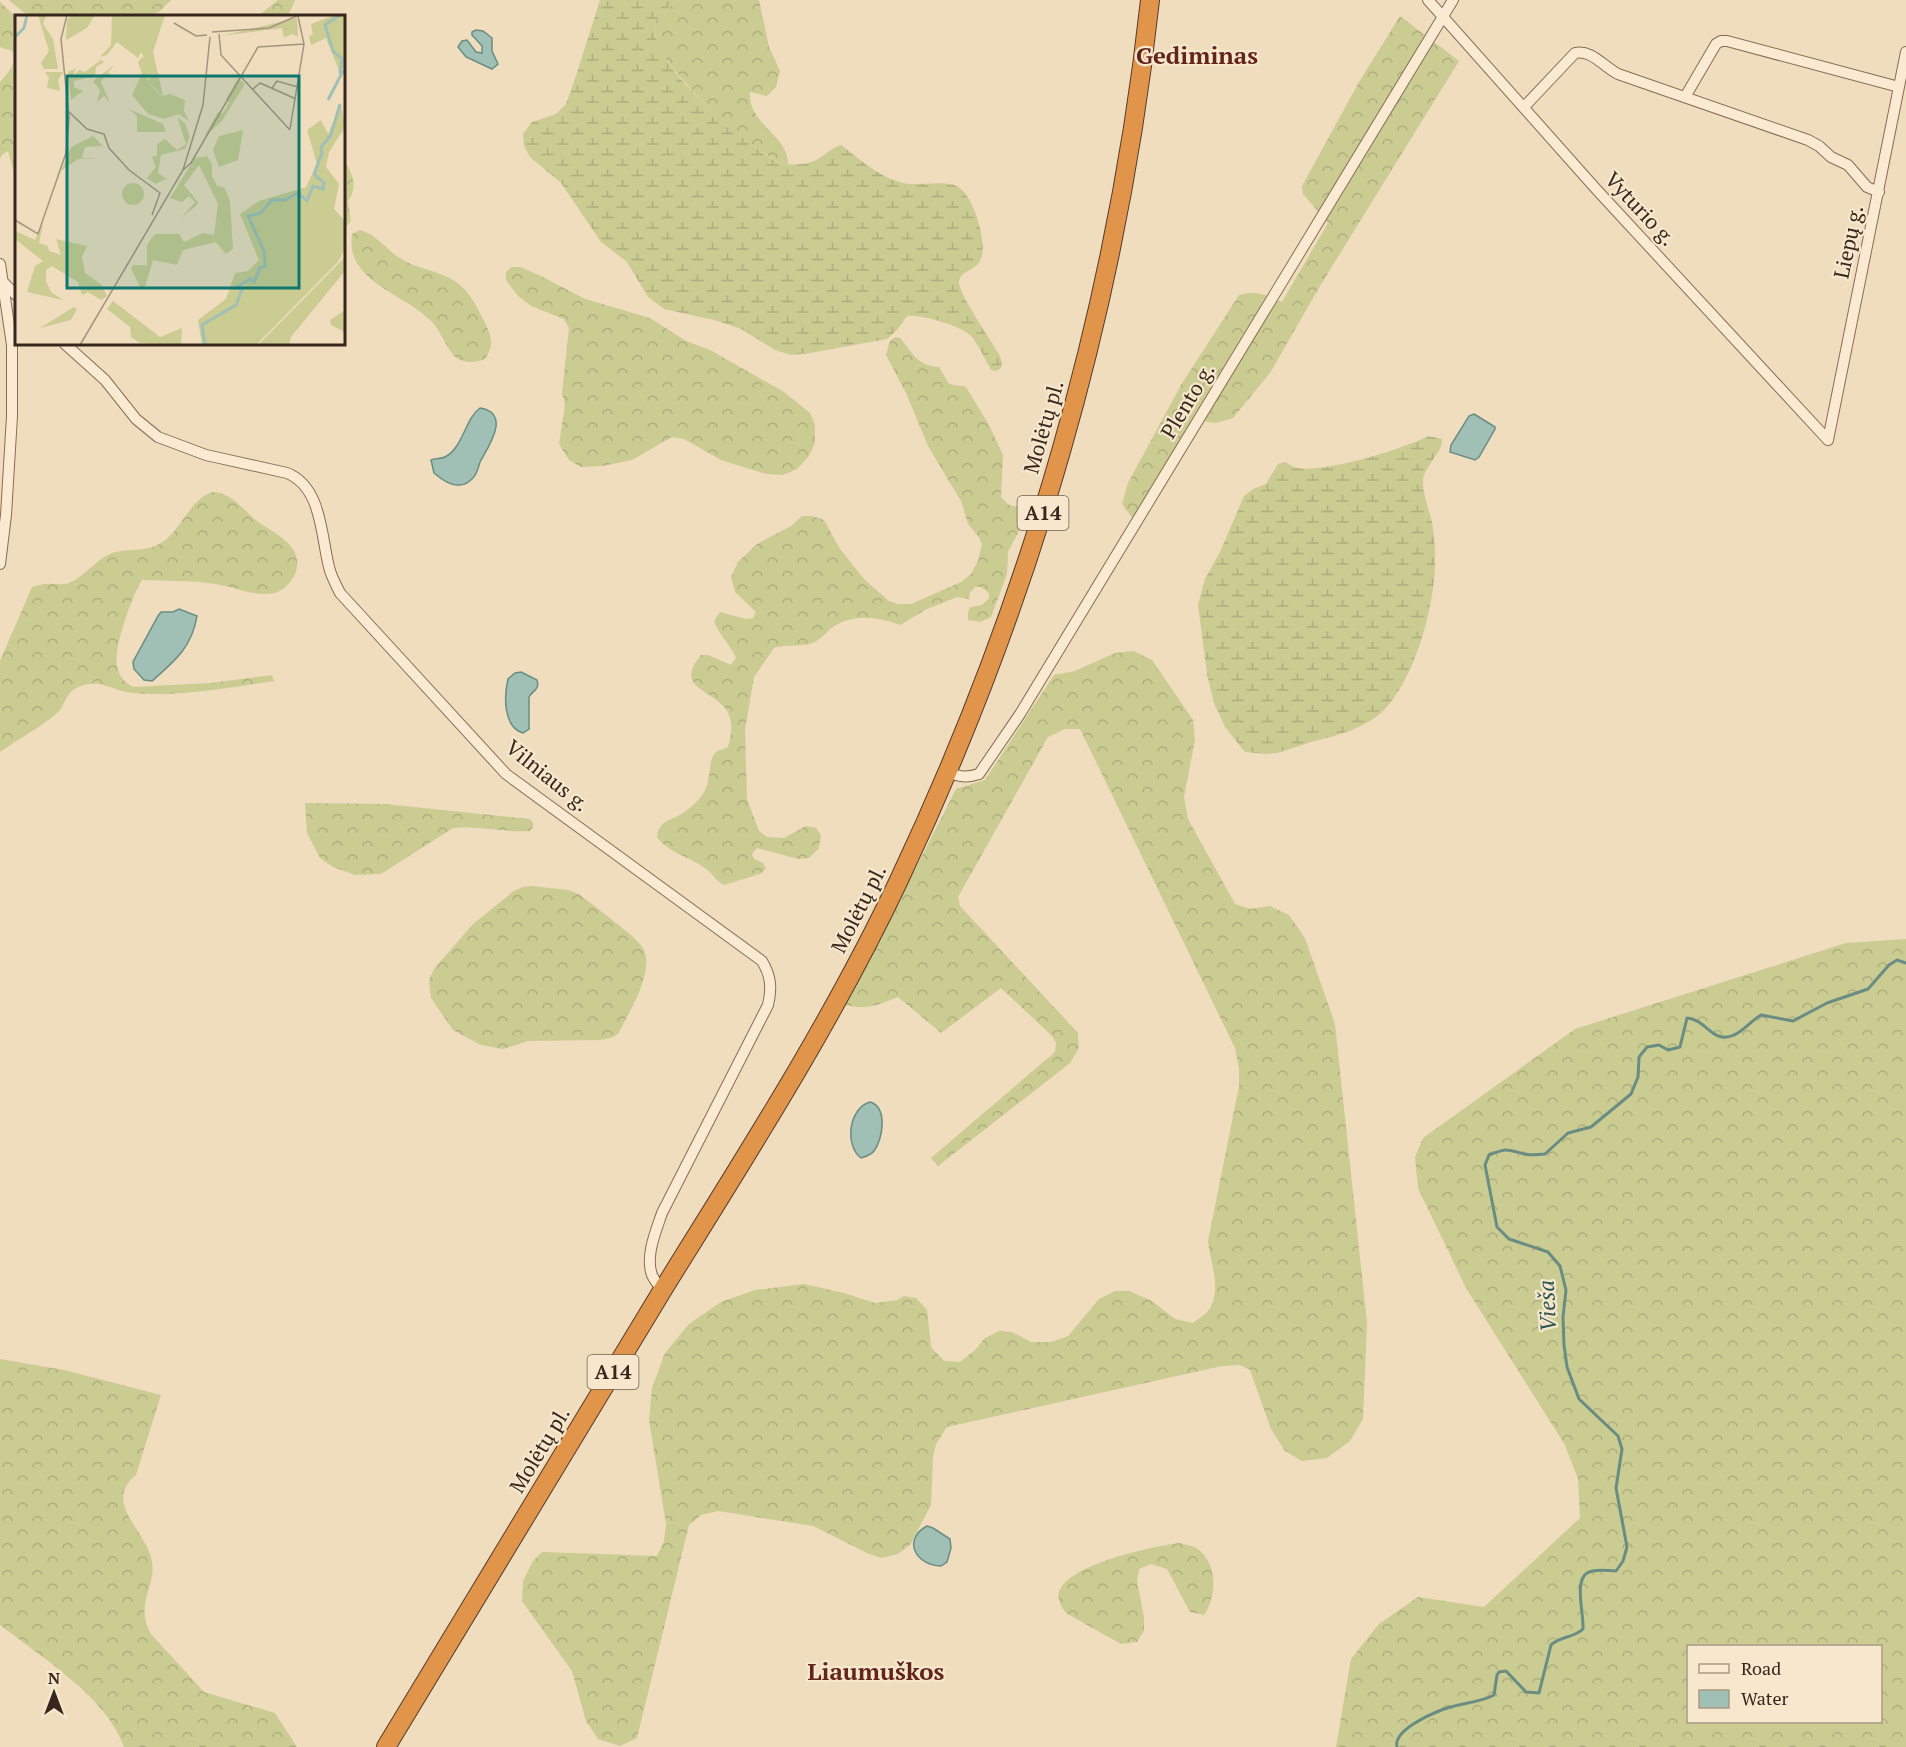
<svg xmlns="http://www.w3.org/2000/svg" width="1906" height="1747" font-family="'PT Serif',serif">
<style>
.forest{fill:url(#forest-crowns);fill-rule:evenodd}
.wetland{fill:url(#wetland-marsh)}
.water{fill:#a1c0b5;stroke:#698d82;stroke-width:1.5}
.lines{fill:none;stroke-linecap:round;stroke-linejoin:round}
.stream{stroke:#698d82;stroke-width:3}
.street-casing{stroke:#876d56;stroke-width:12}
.highway-casing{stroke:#543b2b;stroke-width:20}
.street{stroke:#f9ead1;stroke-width:10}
.highway{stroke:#e1954b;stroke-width:18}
.labels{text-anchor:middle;stroke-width:4.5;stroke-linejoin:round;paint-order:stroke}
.shield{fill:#f6e7cd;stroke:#706050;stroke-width:1.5}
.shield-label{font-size:20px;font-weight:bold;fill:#36261b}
.street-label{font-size:21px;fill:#36261b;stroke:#f6e7cd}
.water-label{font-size:22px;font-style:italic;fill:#2a5650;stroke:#f6e7cd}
.quarter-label{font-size:24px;font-weight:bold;fill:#63241a;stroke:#f6e7cd}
.inset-river{fill:none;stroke:#a1c0b5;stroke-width:3}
.inset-road{fill:none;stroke:#a5947d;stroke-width:1.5}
.view{fill:#0f766e;fill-opacity:0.15;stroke:#0f766e;stroke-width:3}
.inset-edge{fill:none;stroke:#36261b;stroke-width:3}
</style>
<defs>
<pattern id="forest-crowns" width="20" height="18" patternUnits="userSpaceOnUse" patternTransform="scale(1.5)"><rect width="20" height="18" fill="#cacc92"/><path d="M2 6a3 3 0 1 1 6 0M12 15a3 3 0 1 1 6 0" fill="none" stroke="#aeaf7d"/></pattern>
<pattern id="wetland-marsh" width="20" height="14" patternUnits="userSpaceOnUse" patternTransform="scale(1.5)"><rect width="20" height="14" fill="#cacc92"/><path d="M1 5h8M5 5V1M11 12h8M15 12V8" fill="none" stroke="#aeaf7d"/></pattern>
</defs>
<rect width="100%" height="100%" fill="#efddbe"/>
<!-- forest -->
<path class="forest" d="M9 0H171L159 12 148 16H28Z
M278 0H295L288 16H258Z
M677 0H759L769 47 780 71 776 87 767 96 750 92C747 124 788 134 788 164 784 163 779 163 775 160 746 145 663 70 656 38 655 33 656 25 656 20Z
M0 2 16 17V180L8 151 2 155 0 159V82C9 71 17 65 12 51L0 47Z
M1400 16 1459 61 1320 286 1270 373 1233 418 1216 423 1193 420 1133 519 1122 504 1128 483 1181 385 1239 295C1256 290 1267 295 1282 302L1328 223 1303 194 1302 186 1359 82Z
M344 160C353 174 358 187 348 201L351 221 345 228H344Z
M360 230C379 235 388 253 405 261 418 268 432 270 445 276 467 285 476 304 486 325 492 338 494 346 485 359 476 362 468 364 458 359 448 353 441 330 431 321 404 293 345 282 352 234Z
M512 267H520L539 275 585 299 650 318 686 341 710 350 784 392 810 413 815 425V443L809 456 797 469 783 475 766 474 721 460 684 439 672 437 632 460 603 466 581 467 569 460 559 444 565 405 562 393 569 328 564 319 531 306 518 296 506 280V272Z
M895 337 900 338C913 353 917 366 939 367L949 384 966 387 989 425 1003 455 1001 497 1009 505 1026 509 1025 519 1008 552 1007 574 991 617 980 622 968 620V612L970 607 982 605 989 598V593L981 587H975L970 593 969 599 957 597 927 609 900 625C879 617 853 613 833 627 827 631 821 639 815 642 806 647 786 644 774 648L754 677 745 730 747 799 759 831 767 837 784 838 806 826 816 828 821 835 819 848 809 858 798 859 757 848 752 854 754 859 763 863 766 869 760 874 724 885C716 881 713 874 706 869 690 856 669 854 657 837 659 822 666 822 678 816 687 811 694 805 700 798 713 783 707 762 715 753 718 750 724 749 728 747 732 734 734 718 724 707 707 688 675 687 701 655H708L731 665 736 658C730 644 719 635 714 621L720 612 746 619 753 618 756 612 735 592 731 577 738 562 757 544 791 526 802 516H812L824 520 840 549 865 580 889 601 898 604H911L961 582 971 574 978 561 982 544 978 536 968 524 961 501 928 446 906 393 886 355 890 341Z
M212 492C233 493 242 509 257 521 273 533 304 545 296 571 295 577 288 585 283 589 264 602 235 586 215 584 191 580 166 581 142 580 132 596 113 648 117 666 119 676 124 682 133 687L211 683 272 675 274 681C227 688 180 697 133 693 110 691 100 676 76 688 65 694 65 706 57 713 40 728 18 739 0 752V661L32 587C36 586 41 584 46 584 53 583 61 586 69 583 86 576 94 561 110 554 126 547 147 554 164 541 183 527 189 501 212 492Z
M1134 651 1152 660 1193 720 1195 740 1184 797 1188 819 1235 904 1250 909 1270 906 1289 915 1305 938 1335 1024 1367 1323 1363 1419 1350 1441 1327 1458 1302 1461 1285 1451 1271 1429 1250 1370 1240 1365 1222 1366 947 1427 936 1444 933 1457 931 1505 910 1545 898 1554 882 1558 869 1554 813 1526 718 1511 701 1515 689 1525 637 1738 620 1746 598 1739 586 1721 572 1671 522 1601 523 1581 533 1561 542 1552 657 1556 664 1541 666 1524 649 1420 652 1388 665 1353 689 1324 721 1302 755 1290 804 1284 844 1293 875 1303 897 1300 904 1296 916 1298 927 1310 931 1347 944 1361 960 1362 975 1350 985 1338 999 1331 1012 1332 1031 1342H1051L1068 1336 1099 1299 1115 1291H1129L1152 1301 1175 1319 1193 1323C1198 1319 1205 1315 1208 1311 1223 1292 1210 1262 1208 1241L1239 1086V1068L1235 1048 1080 729H1065L1048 737 958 897 960 906 1078 1033 1079 1048 1070 1063 938 1166 931 1158 1055 1052 1056 1043 1052 1036 1001 988 941 1033 898 997C878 1005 868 1010 846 1005L956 789 985 780 1054 675 1075 671 1115 653Z
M305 803 385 804 530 819 533 823V827L530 831C504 833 478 825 453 828L381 874 355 875 333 867 320 858 307 833Z
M532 886 568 890 579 894C591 904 637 937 643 948 656 970 628 1014 618 1034L611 1038 600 1040 528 1041 503 1049 481 1045 453 1030 431 998 429 980 434 969 473 924 514 891 523 887Z
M1906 939V1747H1336L1351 1659 1379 1624 1418 1597 1484 1607 1580 1518 1578 1479 1565 1445 1466 1288 1418 1188 1415 1157 1423 1138 1575 1029 1846 943ZM1688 1646H1880V1722H1688Z
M0 1359 64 1370 161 1395 136 1475C103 1502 143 1528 151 1557 159 1586 133 1601 151 1634L204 1692 275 1713 297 1747H124C106 1696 41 1657 0 1625Z
M1180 1543C1186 1545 1194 1546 1198 1549 1218 1565 1217 1596 1204 1615L1190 1612 1167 1569 1151 1564 1139 1569 1137 1581 1144 1617V1631L1137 1642 1121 1644 1066 1613C1062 1607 1057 1600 1059 1592 1068 1564 1154 1546 1180 1543Z"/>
<!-- wetland -->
<path class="wetland" d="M600 0H677L656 20C656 25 655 33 656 38 658 47 671 66 677 74 689 91 759 155 778 162 789 166 808 165 818 159 827 154 831 148 841 145 861 160 877 176 903 183 920 187 948 178 961 189 974 199 991 250 978 264 973 270 960 272 959 282 959 294 991 341 999 354L1002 362 1001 368 996 371 991 370C985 360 980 347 972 337 963 326 920 314 907 316L897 330 887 339 810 353 791 355 775 350 741 329 718 321 664 309 648 297 627 262 601 242 561 183 530 157 524 146 523 134 532 122 556 114 566 104 576 76Z
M1428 436 1442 439C1442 456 1422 466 1423 484 1424 499 1431 514 1433 528 1435 540 1435 553 1435 565 1434 608 1415 677 1385 709 1367 728 1336 736 1311 742 1298 746 1282 753 1268 754 1260 754 1252 752 1245 752L1225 727 1214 703 1207 674 1198 605 1205 579 1220 552 1244 496 1253 489 1266 484 1278 464 1285 462C1289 464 1294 468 1298 468 1324 473 1404 449 1428 436Z"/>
<!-- water -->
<path class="water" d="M476 30 483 31 492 38V51L498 64 492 69 466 57 458 47 462 41 467 40 476 52 482 53V46L472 35V32Z
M480 408C512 413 488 447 480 462 478 468 477 475 472 479 469 482 464 485 459 485 450 486 441 479 434 473L431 460C435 458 441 459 445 457 463 448 465 419 480 408Z
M1474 414 1495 427V429L1479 457 1475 460 1450 452 1451 445 1469 416Z
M179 609 197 616C192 647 175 661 152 681L144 680 134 669 133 662 158 616 161 612H173Z
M521 672 537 680C540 690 533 690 529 697V729L523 733C503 727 504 696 508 679L515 673Z
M870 1102C888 1107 883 1139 874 1151 871 1155 867 1156 861 1158 844 1145 849 1108 870 1102Z
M927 1526 933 1528 950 1539 951 1548 947 1562 941 1566C917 1566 901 1540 927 1526Z"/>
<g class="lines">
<!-- stream -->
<path class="stream" d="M1397 1747C1393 1730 1431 1714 1444 1709 1460 1703 1479 1703 1494 1695L1497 1675 1499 1672 1506 1671 1526 1692 1539 1693 1551 1645C1560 1636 1574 1638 1583 1629 1584 1614 1574 1581 1587 1573 1595 1568 1608 1571 1616 1571L1623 1561 1627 1547 1616 1488 1622 1449 1618 1436 1579 1399 1567 1367 1564 1345 1563 1317 1566 1290 1560 1266 1548 1252 1509 1239 1497 1227 1485 1165 1489 1155C1507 1148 1506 1149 1524 1154 1530 1156 1539 1154 1545 1154L1568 1133 1591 1127 1631 1094 1638 1077 1639 1057 1647 1047 1659 1045 1668 1050 1680 1047 1687 1018C1706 1019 1713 1045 1734 1035 1744 1031 1752 1020 1761 1015L1793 1021 1827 1003 1868 989 1889 965 1897 960 1906 963"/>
<!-- street casing -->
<g class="street-casing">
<path id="street" d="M1428 0 1596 189 1828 440
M1685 97 1716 44 1721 41H1727L1899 87
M1524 107 1575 53C1591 49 1604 67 1618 74L1808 140 1819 146 1831 157 1848 165 1867 187 1879 192
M0 264 12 345V416L6 515 0 564
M4 283 16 295
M65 344 105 380 136 419 158 437 206 455 287 473C322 487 321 536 329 567 331 576 336 585 340 593L506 774 762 961C771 976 772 988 768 1005L662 1213C656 1231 645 1256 652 1275 654 1280 659 1286 663 1291
M1828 440 1906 52
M948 772C959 777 967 778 979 774L1020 714 1453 0"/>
</g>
<!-- highway casing -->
<g class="highway-casing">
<path id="highway" d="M386 1747C478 1595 570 1443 662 1291 745 1157 831 1024 899 880 1030 603 1117 305 1150 0"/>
</g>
<!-- street -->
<use href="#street" class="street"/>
<!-- highway -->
<use href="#highway" class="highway"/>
</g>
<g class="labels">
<!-- shield labels -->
<g class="shield">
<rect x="1017.5" y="496" width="51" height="34" rx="4.5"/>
<rect x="587.5" y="1355" width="51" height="34" rx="4.5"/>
</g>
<g class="shield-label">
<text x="1043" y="520">A14</text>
<text x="613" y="1379">A14</text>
</g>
<!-- street labels -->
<g class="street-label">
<text transform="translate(1640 209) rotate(47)" y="7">Vyturio g.</text>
<text transform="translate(1849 242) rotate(-78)" y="7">Liepų g.</text>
<text transform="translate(1188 401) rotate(-59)" y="7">Plento g.</text>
<text transform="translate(1044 427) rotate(-74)" y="7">Molėtų pl.</text>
<text transform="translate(547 776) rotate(39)" y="7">Vilniaus g.</text>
<text transform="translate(859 909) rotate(-63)" y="7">Molėtų pl.</text>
<text transform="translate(540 1450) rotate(-59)" y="7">Molėtų pl.</text>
</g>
<!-- water labels -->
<g class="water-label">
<text transform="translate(1547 1306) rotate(-93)" y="8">Vieša</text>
</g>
<!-- quarter labels -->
<g class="quarter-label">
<text x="1197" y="64">Gediminas</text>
<text x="876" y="1680">Liaumuškos</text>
</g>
</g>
<!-- overview -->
<g transform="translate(15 15)">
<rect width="330" height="330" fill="#efddbe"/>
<path d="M23 0 31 1 28 9 38 24 43 54H29L26 48 34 36ZM58 0H80L72 13 51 25 52 5ZM97 0H150L138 37 148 81 132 66 138 60 126 37 123 43 102 27 92 40 85 42 96 30ZM320 0H330V56L325 58 311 23 296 30 294 21 298 19 296 9ZM282 3 283 22 277 19 269 23 267 13 206 21ZM86 45 89 47 81 52 80 61 59 66V72L68 76 56 85 53 57 61 53 58 61 64 55 70 57ZM99 50 93 57 98 62 91 59 86 67 95 88 89 81 82 87 85 75 78 66ZM30 57H48L43 65 45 76 32 73 34 63ZM223 63 230 69 207 106 189 122 203 97 208 98 214 88 211 84ZM326 89 330 112 314 137 311 152 324 169 319 194 330 206V234L323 247 241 330H187L183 305 211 284 220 258 233 256 244 245 225 199 244 186 291 172 302 149 292 115 306 105 313 119ZM114 94 148 109 151 117H122V101ZM162 102 170 108 175 122 170 134 146 140 143 158 152 164 140 169 132 163 141 152 137 142 142 141V129L150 124 162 135 171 129ZM78 121 88 131 70 132 67 143 86 144H63L46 156 56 132ZM192 141 197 149V161L202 171 209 172 215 186 218 234 211 239 201 227 168 235 162 250 138 245 130 272H125L116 253 118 250H132V230L140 219H164L169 227 188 218 199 220 203 189 184 150 169 170 183 187 182 190 166 203 180 187 174 181 167 187 155 183 180 143ZM107 179a11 11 0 1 1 22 0a11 11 0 1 1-22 0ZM28 209 24 228 33 231 34 236 46 240 41 224 72 231 67 242 70 258 86 269 92 281 86 285 73 277 67 280 63 267 37 251 31 255V266L36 277 48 285 12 277 20 251 28 246 0 224V216L20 225ZM330 242 329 257 276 322 274 330H243ZM98 286 145 322 167 313 166 330 125 328 116 322 115 312 92 294ZM59 292 62 294 56 305 25 313ZM330 295V324L328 316 316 310 315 305Z" fill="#cacc92"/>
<path d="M127 42 134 45 133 51 140 56 132 64 135 70 147 81 155 79 170 85 169 96 174 106 164 99 149 104 133 99 117 80 127 58 123 47ZM228 115 223 145 204 152 198 135 204 121Z" fill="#cacc92"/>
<path class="inset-river" d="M325 0 310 10 318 36 327 44 325 57H330M0 22 9 13 12 0M313 85 327 58M190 330 187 310 221 290 227 275 222 272 235 264 239 267 245 253 250 251 249 236 233 201 246 198 257 185H270L283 178 292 186 298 171 308 174 309 168 299 159 307 138 306 132 316 120 325 89"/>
<path class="inset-road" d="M159 8 181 21 192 20M197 17 254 13 284 0M204 19 206 40 275 115M257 73 262 66 283 72M238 74 245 68 281 84M53 96 72 114 89 119 94 133 114 155 145 178 137 200M275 114 289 29 283 1M168 155 176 148 243 32 289 29M0 205 23 219 51 138 54 103 46 24 52 0M65 330 168 155 188 90 195 22"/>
<path class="view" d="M52 61H284V273H52Z"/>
<rect width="330" height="330" class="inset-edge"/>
</g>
<!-- legend -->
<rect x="1687" y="1645" width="195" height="78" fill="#f6e7cd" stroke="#a99a86" stroke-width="1.5"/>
<rect x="1699" y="1664" width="30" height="9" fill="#f9ead1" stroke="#a99a86" stroke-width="1.5"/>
<text x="1741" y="1675" font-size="18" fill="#36261b">Road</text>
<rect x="1699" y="1690" width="30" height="18" fill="#a1c0b5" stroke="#a99a86" stroke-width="1.5"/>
<text x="1741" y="1705" font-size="18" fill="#36261b">Water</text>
<!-- north arrow -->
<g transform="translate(54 1693)" stroke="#f6e7cd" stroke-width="4.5" paint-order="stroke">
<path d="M0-4.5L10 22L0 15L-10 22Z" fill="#36261b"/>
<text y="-9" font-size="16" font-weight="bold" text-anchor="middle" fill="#36261b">N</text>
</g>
</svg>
